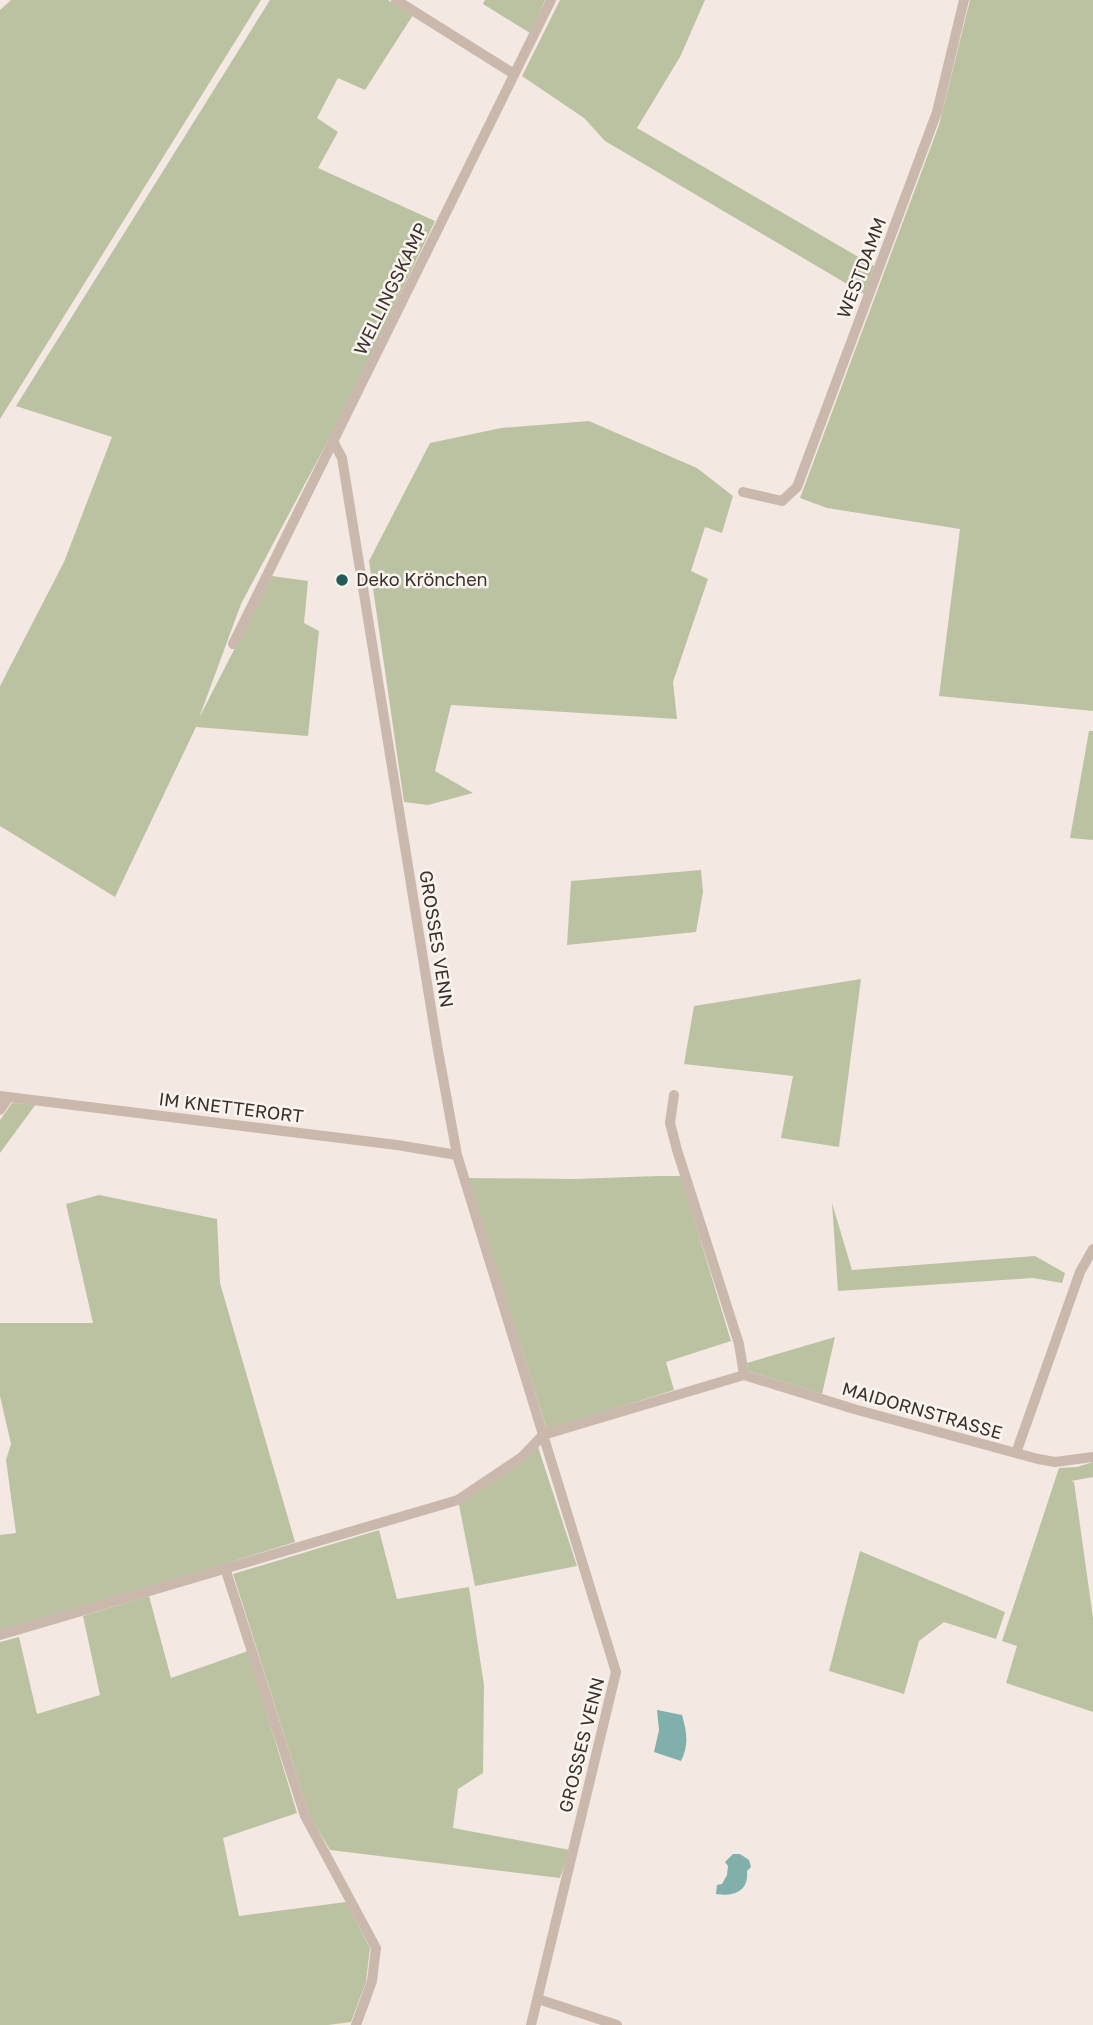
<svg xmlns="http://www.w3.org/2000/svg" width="1093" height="2025" font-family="'Golos Text',sans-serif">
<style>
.green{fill:#bbc2a2}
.water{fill:#81b0ac}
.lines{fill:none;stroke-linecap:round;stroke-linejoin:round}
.minor{stroke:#cbb8ad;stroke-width:10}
.poi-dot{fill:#225b58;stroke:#faf4ef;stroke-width:2.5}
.labels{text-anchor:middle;stroke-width:5;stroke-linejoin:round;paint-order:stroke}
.street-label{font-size:18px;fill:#3a2f2c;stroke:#faf4ef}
.poi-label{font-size:18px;fill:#3a2f2c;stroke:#faf4ef;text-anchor:start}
</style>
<rect width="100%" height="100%" fill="#f3e9e2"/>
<!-- green -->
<path class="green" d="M11 0H261L0 419V10Z
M270 0H388L413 15 365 90 338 78 317 118 338 132 318 168 435 221 349 401 241 604 199 718 272 576 308 581 304 623 319 631 308 736 196 727 115 897 0 826V686L64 562 112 437 16 406Z
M485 0H545L530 33 483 4Z
M560 0H705L680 57 637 128 874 266 864 294 605 141 584 118 522 76Z
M970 0H1093V711L939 696 960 529 827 508 800 498 939 125Z
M589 421 697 468 733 496 722 533 705 527 691 571 708 579 673 682 677 719 451 705 435 771 473 793 428 805 404 802 369 561 430 443 501 428Z
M1089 731H1093V840L1070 838Z
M701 870 703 892 696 932 567 945 571 881Z
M861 979 839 1147 781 1138 793 1076 684 1064 694 1006Z
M12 1103 36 1104 0 1153V1120Z
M658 1176H681L731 1341 666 1362 674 1390 547 1430 468 1178 575 1179Z
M99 1195 217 1219 220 1283 295 1542 0 1633V1535L16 1533 6 1460 11 1444 0 1396V1323H93L66 1204Z
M832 1203 852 1270 1035 1256 1065 1273 1062 1283 1033 1278 838 1291Z
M835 1337 822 1394 748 1371 747 1363Z
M538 1447 577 1566 475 1586 459 1505Z
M1093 1462V1477L1071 1481 1074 1482 1093 1618V1712L1006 1683 1017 1646 1002 1641 1059 1468 1077 1467Z
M379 1530 397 1599 469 1587 484 1685 483 1773 458 1789 453 1828 570 1850 560 1878 330 1850 310 1816 233 1574Z
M860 1551 1005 1612 996 1639 944 1622 919 1641 904 1694 829 1671Z
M149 1596 171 1678 248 1651 297 1813 223 1838 239 1916 346 1902 370 1948 366 1982 351 2022 328 2025H0V1642L19 1637 37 1714 100 1695 83 1616Z"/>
<!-- water -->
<path class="water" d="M657 1710 682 1715C687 1732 689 1745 681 1761L654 1752 659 1730Z
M733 1854H740L749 1860 751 1867 747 1871C749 1891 734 1897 716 1894L717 1885 722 1884 727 1875 728 1866 725 1862Z"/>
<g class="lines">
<!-- minor -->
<path class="minor" d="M396 0 514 74
M333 441 342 458 437 1045 457 1155 616 1672 531 2025
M743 492 782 501 797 487 937 112 964 0
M233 644 551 0
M674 1095 670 1123 677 1150 739 1344 744 1375
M0 1096 397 1145 457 1155
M0 1110 9 1097
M1016 1453 1080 1272 1093 1249
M225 1568 305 1816 376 1948 372 1981 356 2025
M0 1635 458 1500 522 1457 543 1435 744 1375 854 1409 1038 1459 1055 1462 1093 1457
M538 1999 617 2025"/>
</g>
<!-- markers -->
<circle class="poi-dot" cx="342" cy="580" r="7"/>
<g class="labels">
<!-- street labels -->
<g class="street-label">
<text transform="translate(862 268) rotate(-69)" y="6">WESTDAMM</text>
<text transform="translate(391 289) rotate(-64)" y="6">WELLINGSKAMP</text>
<text transform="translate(436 939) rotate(81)" y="6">GROSSES VENN</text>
<text transform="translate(231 1108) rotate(7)" y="6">IM KNETTERORT</text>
<text transform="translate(922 1411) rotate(16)" y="6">MAIDORNSTRASSE</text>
<text transform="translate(582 1745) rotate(-76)" y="6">GROSSES VENN</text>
</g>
<!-- poi labels -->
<g class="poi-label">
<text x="356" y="586">Deko Krönchen</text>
</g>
</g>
</svg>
